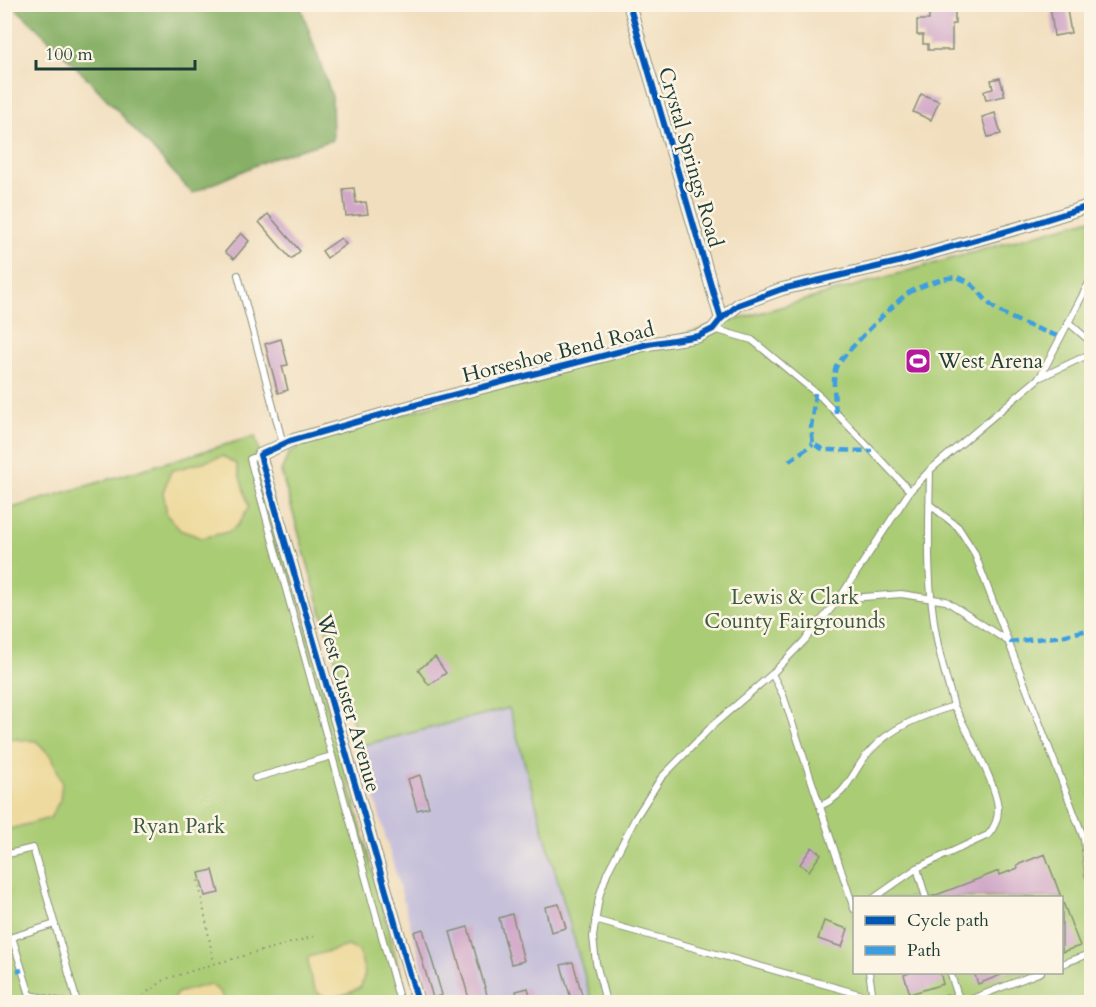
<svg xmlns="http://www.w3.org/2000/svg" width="1096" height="1007" font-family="Cardo,serif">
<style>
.industrial{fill:#c6c0da}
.green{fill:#aacc75;stroke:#648454;stroke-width:1.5;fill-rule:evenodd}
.forest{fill:#87b066;stroke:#53764d;stroke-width:1.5}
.sand{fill:#eeda9e;stroke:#868c69;stroke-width:1.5}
.building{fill:#d0a7c8}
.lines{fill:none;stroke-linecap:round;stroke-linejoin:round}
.service-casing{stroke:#888e79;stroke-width:8}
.minor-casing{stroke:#888e79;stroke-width:14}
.path{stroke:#888e79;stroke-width:2;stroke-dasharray:1.5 4.5;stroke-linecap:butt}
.service{stroke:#fff;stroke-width:6}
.minor{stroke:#fff;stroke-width:12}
.quiet{stroke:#3c9ee2;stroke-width:4.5;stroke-dasharray:9 4.5;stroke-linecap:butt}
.cycleway-casing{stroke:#fcf5e5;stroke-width:10}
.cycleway{stroke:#0057b8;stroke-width:6}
.labels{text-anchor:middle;stroke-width:5;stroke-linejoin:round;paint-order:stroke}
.street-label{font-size:21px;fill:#1f3d34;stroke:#fcf5e5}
.poi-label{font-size:21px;fill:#1f3d34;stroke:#fcf5e5;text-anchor:start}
.park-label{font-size:21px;fill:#3b5a41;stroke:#fcf5e5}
</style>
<rect width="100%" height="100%" fill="#fcf5e5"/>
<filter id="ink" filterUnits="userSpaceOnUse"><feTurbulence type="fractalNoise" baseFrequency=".0167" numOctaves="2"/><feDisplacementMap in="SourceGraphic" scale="12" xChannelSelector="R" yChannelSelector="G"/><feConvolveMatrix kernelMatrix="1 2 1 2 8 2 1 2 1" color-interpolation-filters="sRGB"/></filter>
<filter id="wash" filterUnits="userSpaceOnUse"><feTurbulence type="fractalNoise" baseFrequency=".008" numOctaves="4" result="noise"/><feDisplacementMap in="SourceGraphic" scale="24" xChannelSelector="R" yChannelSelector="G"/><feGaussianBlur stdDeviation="1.35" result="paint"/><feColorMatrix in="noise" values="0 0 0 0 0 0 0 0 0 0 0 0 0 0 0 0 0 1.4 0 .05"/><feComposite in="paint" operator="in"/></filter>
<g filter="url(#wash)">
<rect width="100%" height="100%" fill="#f1debe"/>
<!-- industrial -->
<path class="industrial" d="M509 708 592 1002H432L360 746Z"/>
<!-- green -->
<path class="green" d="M1091 219V1002H592L509 708 360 746 281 471 289 453 308 441ZM854 898H1062V972H854Z
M255 436 408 1002H5V510Z"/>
<!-- forest -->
<path class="forest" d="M12 5H300L332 97 333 140 272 158 192 193C134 128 76 63 12 5Z"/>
<!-- sand -->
<path class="sand" d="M223 456 236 464 249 507 238 525 228 532 202 538 180 530 167 515 163 492 171 471Z
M13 739 36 741 52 757 62 782 60 800 50 818 6 830 5 742Z
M348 946 359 951 365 973 361 987C324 1007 310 999 308 957Z
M210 984 220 992 225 1002H172L177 993Z"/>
<g id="blocks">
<!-- building -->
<path class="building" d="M1050 4H1066L1071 33 1054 36Z
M929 6H955V24H952V50H928V44H923V35H917V20H929Z
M1000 78 1005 96 986 100 984 91 993 89 991 80Z
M921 94 939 101 931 120 913 112Z
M995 113 1001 134 988 137 982 117Z
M354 188 356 203 366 202 368 214 346 216 343 189Z
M268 214 300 251 291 259 259 222Z
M241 233 249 241 234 259 225 252Z
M341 238 346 244 327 258 322 251Z
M281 339 288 365 282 366 288 390 278 393 265 344Z
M435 657 446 673 429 685 418 670Z
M420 775 429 807 417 810 408 779Z
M812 847 821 854 809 871 800 864Z
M1045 854 1061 897H931L999 871 1000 875 1018 868 1017 865Z
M213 870 219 893 205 896 199 873Z
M1062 900 1080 946 1062 952Z
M559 904 566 928 551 932 545 907Z
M512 914 524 961 511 964 499 918Z
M824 921 848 929 842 947 818 939Z
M468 927 489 1002H470L450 932Z
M423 929 442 995 433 998 414 932Z
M573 962 584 1002H572L561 965Z
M911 972H940L943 984 910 994 904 975Z
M974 972H1006V973L978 984Z
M528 988 532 1002H519L516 991Z"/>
</g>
</g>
<g filter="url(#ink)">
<use href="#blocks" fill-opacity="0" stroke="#888e79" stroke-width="1.5"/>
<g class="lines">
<!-- service casing -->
<g class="service-casing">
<path id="service" d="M238 275 283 444
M1068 322 1092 343
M714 329 752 340 821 397 910 491
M1041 377 1092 353
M260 455 250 459 400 1002
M929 504 958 527 974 552 1084 839 1088 875 1092 883
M839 599 901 594 946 601 1009 642
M772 674 783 695 854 909
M255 778 332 756
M820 806C850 793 850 774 869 752 891 727 923 715 954 706 948 684 941 662 937 640 926 584 929 526 930 470
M4 855 33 848 77 1002
M917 868 988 835C994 828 998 820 998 810 998 786 966 730 954 706
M874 898 917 868 926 898
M595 920 873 998 875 1002
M55 924 12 937 30 995 63 1002
M1062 964 1092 953
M869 972 873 998
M950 972 959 999
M606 1002 596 963 593 937 599 897 607 873 636 817 661 778 713 725 772 674 805 640 839 599 910 491 930 470 1040 377 1092 277
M920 1002 958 997
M964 1002 1041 972"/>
</g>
<!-- minor casing -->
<g class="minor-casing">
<path id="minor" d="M629 4 721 319
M418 1002 260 455 290 441 426 402 648 344 699 336 713 329 721 319 738 305 782 289 898 262 1029 225 1092 205"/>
</g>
<!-- path -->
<path class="path" d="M214 964 316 936
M143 995 166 979 214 964 198 879"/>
<!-- service -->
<use href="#service" class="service"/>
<!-- minor -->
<use href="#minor" class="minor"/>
<!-- quiet -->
<path class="quiet" d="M815 393 811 428 813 444 824 450 872 451
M836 413C835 401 832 379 836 367 840 358 896 301 907 294 917 287 947 275 959 278 977 283 982 300 997 310 1017 322 1038 329 1060 337
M789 461 813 444
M1009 642 1062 636 1092 629
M4 975 22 970
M30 995V1002"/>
<!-- cycleway casing -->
<g class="cycleway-casing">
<path id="cycleway" d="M629 4 721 319
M418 1002 260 455 290 441 426 402 648 344 699 336 713 329 721 319 738 305 782 289 898 262 1029 225 1092 205"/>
</g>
<!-- cycleway -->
<use href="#cycleway" class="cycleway"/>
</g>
</g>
<!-- icons -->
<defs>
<g id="stadium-square" transform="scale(1.35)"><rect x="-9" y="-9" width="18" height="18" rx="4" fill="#b5179e" stroke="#fcf5e5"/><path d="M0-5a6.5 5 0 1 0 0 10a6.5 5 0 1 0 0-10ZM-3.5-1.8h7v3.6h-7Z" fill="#fff"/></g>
</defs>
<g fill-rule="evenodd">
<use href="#stadium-square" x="918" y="361"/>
</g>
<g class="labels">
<!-- street labels -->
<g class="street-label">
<text transform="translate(691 157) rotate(74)" y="7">Crystal Springs Road</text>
<text transform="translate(558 352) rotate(-14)" y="7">Horseshoe Bend Road</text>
<text transform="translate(349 703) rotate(74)" y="7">West Custer Avenue</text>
</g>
<!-- poi labels -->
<g class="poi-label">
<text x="938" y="368">West Arena</text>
</g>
<!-- park labels -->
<g class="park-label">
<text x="795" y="604">Lewis &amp; Clark<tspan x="795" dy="24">County Fairgrounds</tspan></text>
<text x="179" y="833">Ryan Park</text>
</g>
</g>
<!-- margin -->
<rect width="1096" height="1007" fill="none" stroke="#fcf5e5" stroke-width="24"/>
<!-- legend -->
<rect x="853" y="896" width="210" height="78" fill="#fcf5e5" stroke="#a4ab9e" stroke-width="1.5"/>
<rect x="865" y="916" width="30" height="9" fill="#0057b8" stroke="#a4ab9e" stroke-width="1.5"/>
<text x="907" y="926" font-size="18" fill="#1f3d34">Cycle path</text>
<rect x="865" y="946" width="30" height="9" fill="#3c9ee2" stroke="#a4ab9e" stroke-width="1.5"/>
<text x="907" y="956" font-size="18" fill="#1f3d34">Path</text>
<!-- scale -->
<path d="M36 60v9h159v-9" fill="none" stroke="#1f3d34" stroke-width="3"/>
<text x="45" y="60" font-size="18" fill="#1f3d34" stroke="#fcf5e5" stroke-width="4.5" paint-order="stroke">100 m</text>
</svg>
